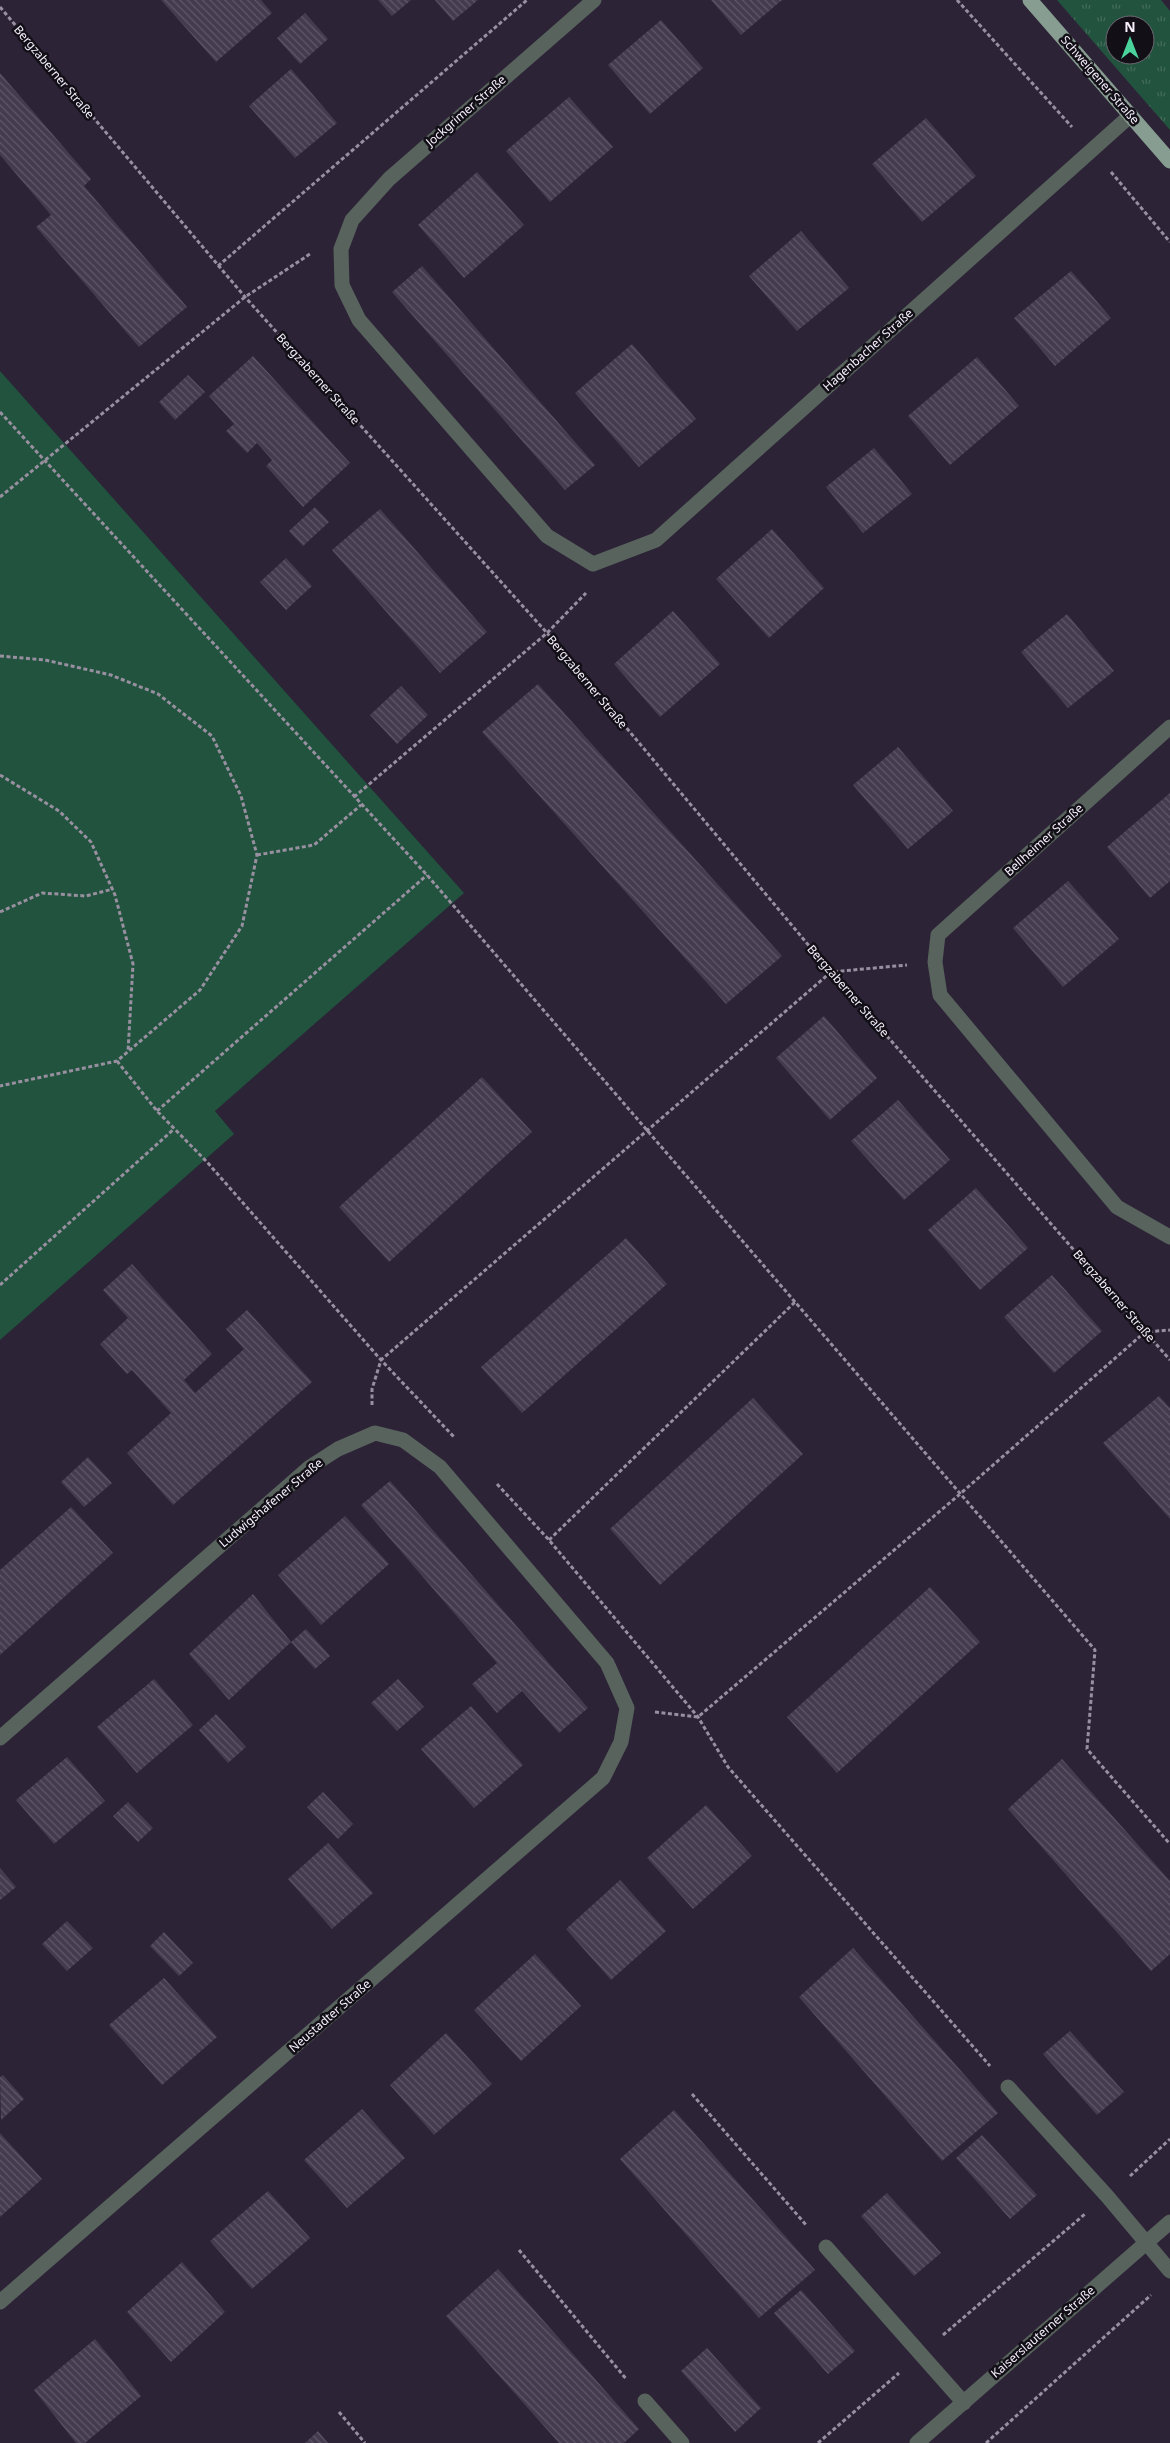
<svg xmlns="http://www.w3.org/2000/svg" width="1170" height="2443" font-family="'Noto Sans',sans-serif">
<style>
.grass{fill:url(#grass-tufts);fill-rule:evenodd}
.green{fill:#22533e}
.building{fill:url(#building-back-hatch)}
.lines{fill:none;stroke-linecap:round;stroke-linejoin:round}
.path{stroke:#9890a0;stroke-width:3;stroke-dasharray:4 2.5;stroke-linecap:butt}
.minor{stroke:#58635d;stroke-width:15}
.major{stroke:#879d91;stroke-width:15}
.labels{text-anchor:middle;stroke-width:5;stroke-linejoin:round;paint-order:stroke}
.street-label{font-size:12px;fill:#f7f1fe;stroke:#130f17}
</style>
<defs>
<pattern id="grass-tufts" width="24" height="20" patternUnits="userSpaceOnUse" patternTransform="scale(1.25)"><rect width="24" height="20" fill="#22533e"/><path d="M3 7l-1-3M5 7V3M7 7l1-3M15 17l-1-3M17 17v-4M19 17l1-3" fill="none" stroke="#436c5b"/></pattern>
<pattern id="building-back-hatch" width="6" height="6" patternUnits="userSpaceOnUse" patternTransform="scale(1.25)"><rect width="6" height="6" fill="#443b4f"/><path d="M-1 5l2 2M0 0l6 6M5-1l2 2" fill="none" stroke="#605869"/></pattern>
</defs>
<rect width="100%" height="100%" fill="#2c2336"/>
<!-- grass -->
<path class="grass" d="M1057 0H1161L1170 11V130ZM1115 25H1145V55H1115Z"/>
<!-- green -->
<path class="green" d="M0 371 464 893 215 1111 234 1134 0 1340Z"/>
<!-- building -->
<path class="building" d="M161 0H261L272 13 216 62Z
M378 0H411L392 16Z
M435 0H478L453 21Z
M711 0H782L741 35Z
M305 13 328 39 300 64 277 38Z
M661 20 703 68 650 114 608 65Z
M291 69 337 123 295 158 249 106Z
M0 73 91 179 84 186 187 307 139 347 36 227 51 215 0 155Z
M569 97 613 147 550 202 506 151Z
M926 118 976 176 922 222 872 164Z
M477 172 524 225 464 278 418 225Z
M801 231 849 288 797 331 749 276Z
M422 266 595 465 565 490 392 292Z
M1071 271 1111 318 1055 366 1014 318Z
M632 344 696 419 639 467 575 393Z
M253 356 350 463 303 507 266 466 272 460 257 443 247 453 226 431 234 424 209 396Z
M977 357 1019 406 950 465 908 416Z
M188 375 205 392 175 420 159 402Z
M874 448 912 494 863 533 826 487Z
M315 507 329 522 303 546 289 531Z
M380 509 487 632 440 673 332 550Z
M772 529 824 588 769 638 716 579Z
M286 558 312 586 286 610 260 582Z
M673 611 720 664 660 717 614 664Z
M1067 614 1114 671 1068 708 1021 652Z
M538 684 782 956 726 1004 482 732Z
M401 686 428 715 397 744 370 715Z
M898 747 953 811 908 849 853 785Z
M1170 793V881L1150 898 1107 847Z
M1068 881 1119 939 1063 987 1013 928Z
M824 1016 877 1078 830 1120 776 1058Z
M482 1077 532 1132 389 1262 339 1207Z
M898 1100 950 1160 904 1200 851 1141Z
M976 1188 1028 1248 980 1290 928 1230Z
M626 1238 667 1284 522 1413 481 1367Z
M132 1264 212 1354 184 1380 195 1393 244 1349 226 1329 247 1310 312 1382 173 1505 127 1453 171 1413 132 1370 127 1374 100 1344 128 1318 103 1290Z
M1052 1275 1102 1331 1054 1373 1004 1317Z
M1159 1396 1170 1408V1519L1103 1443Z
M753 1398 803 1454 660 1585 610 1529Z
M88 1457 112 1483 84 1507 61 1482Z
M390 1481 588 1708 559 1733 522 1691 497 1713 472 1684 497 1663 361 1505Z
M71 1507 113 1553 0 1655V1570Z
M345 1516 389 1564 321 1625 278 1575Z
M930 1587 980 1642 837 1773 787 1717Z
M253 1594 291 1642 229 1700 189 1654Z
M306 1629 330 1656 315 1669 291 1642Z
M154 1679 193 1725 137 1773 97 1727Z
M398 1679 424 1707 397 1731 371 1703Z
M471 1706 523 1765 474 1808 421 1749Z
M216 1714 246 1747 228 1763 199 1730Z
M67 1757 105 1801 54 1844 16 1800Z
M1062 1759 1170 1881V1954L1151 1971 1008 1809Z
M323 1792 353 1824 338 1839 307 1807Z
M128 1802 153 1828 138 1842 113 1816Z
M706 1805 752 1856 693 1909 647 1858Z
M328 1843 373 1893 332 1929 288 1879Z
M0 1868 16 1887 0 1900Z
M620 1880 666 1931 611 1980 566 1929Z
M67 1921 93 1948 67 1971 42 1944Z
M164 1932 193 1963 179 1976 150 1946Z
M853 1948 998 2113 942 2161 799 1997Z
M535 1954 581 2006 521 2061 474 2010Z
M164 1978 217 2037 162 2085 109 2025Z
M1070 2031 1124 2092 1097 2115 1043 2054Z
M446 2033 492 2084 434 2135 390 2085Z
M3 2075 24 2099 1 2120 0 2077Z
M362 2109 405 2158 347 2208 304 2160Z
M674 2110 815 2270 759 2318 620 2159Z
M0 2133 42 2179 0 2217Z
M982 2135 1037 2195 1010 2219 956 2158Z
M268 2191 310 2238 252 2289 210 2241Z
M887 2193 941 2253 914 2276 861 2216Z
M182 2262 225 2312 171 2362 127 2312Z
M498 2269 639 2429 624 2443H559L446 2316Z
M801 2290 855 2351 828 2374 774 2313Z
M95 2339 141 2396 85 2443H76L34 2390Z
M707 2348 761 2408 735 2432 681 2371Z
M318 2431 328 2443H305Z"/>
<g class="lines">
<!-- path -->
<path class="path" d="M957 0 1072 127
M0 7 245 297 547 633 831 972 1170 1360
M1111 172 1170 242
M218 266 527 0
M0 412 427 875 1095 1650 1087 1749 1170 1844
M0 497 245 297 310 254
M0 656 45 660 111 675 158 694 212 736 241 796 257 855 242 926 200 990 117 1061 0 1086
M0 775 59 811 91 842 115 895 133 964 128 1052
M354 797 547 633 586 593
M257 855 314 845 361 805
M0 912 42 893 86 896 113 889
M117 1061 157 1111 207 1162 381 1360 454 1437
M157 1111 427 875
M0 1285 174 1129
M372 1405V1389L381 1360 831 972 907 965
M497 1484 549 1540 698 1717 728 1767 990 2066
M549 1540 795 1302
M655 1712 698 1717 960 1494 1145 1332 1170 1330
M692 2094 807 2226
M1130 2176 1170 2139
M519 2250 627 2380
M943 2335 1085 2214
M339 2412 365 2443
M818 2443 899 2373
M986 2443 1151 2295"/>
<!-- minor -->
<path class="minor" d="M594 0 389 179 352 220 341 249 342 285 359 320 547 536 593 564 656 540 1131 115
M1170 727 938 935 935 962 940 995 1117 1207 1170 1237
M0 1738 310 1467 338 1449 375 1433 403 1440 440 1467 607 1663 627 1708 621 1742 603 1778 0 2302
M1008 2087 1107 2196 1170 2271
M826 2247 964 2403
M645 2401 682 2443
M917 2443 1170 2222"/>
<!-- major -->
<path class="major" d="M1030 0 1170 161"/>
</g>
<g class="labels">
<!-- street labels -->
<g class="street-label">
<text transform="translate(54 72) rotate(50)" y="4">Bergzaberner Straße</text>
<text transform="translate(1100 80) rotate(49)" y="4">Schweigener Straße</text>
<text transform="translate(466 111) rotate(-41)" y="4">Jockgrimer Straße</text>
<text transform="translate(868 350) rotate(-42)" y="4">Hagenbacher Straße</text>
<text transform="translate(318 379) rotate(48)" y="4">Bergzaberner Straße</text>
<text transform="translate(587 682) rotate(50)" y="4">Bergzaberner Straße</text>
<text transform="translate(1044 840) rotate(-42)" y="4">Bellheimer Straße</text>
<text transform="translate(848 991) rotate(49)" y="4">Bergzaberner Straße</text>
<text transform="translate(1114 1296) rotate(49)" y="4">Bergzaberner Straße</text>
<text transform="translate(271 1503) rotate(-40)" y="4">Ludwigshafener Straße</text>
<text transform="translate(330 2016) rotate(-41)" y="4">Neustadter Straße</text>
<text transform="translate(1043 2332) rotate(-41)" y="4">Kaiserslauterner Straße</text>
</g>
</g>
<!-- north arrow -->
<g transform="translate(1130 40)"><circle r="24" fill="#130f17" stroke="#6e6973"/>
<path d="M0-4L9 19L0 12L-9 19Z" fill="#4ad49c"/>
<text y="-8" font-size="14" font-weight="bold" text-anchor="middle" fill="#f7f1fe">N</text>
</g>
</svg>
